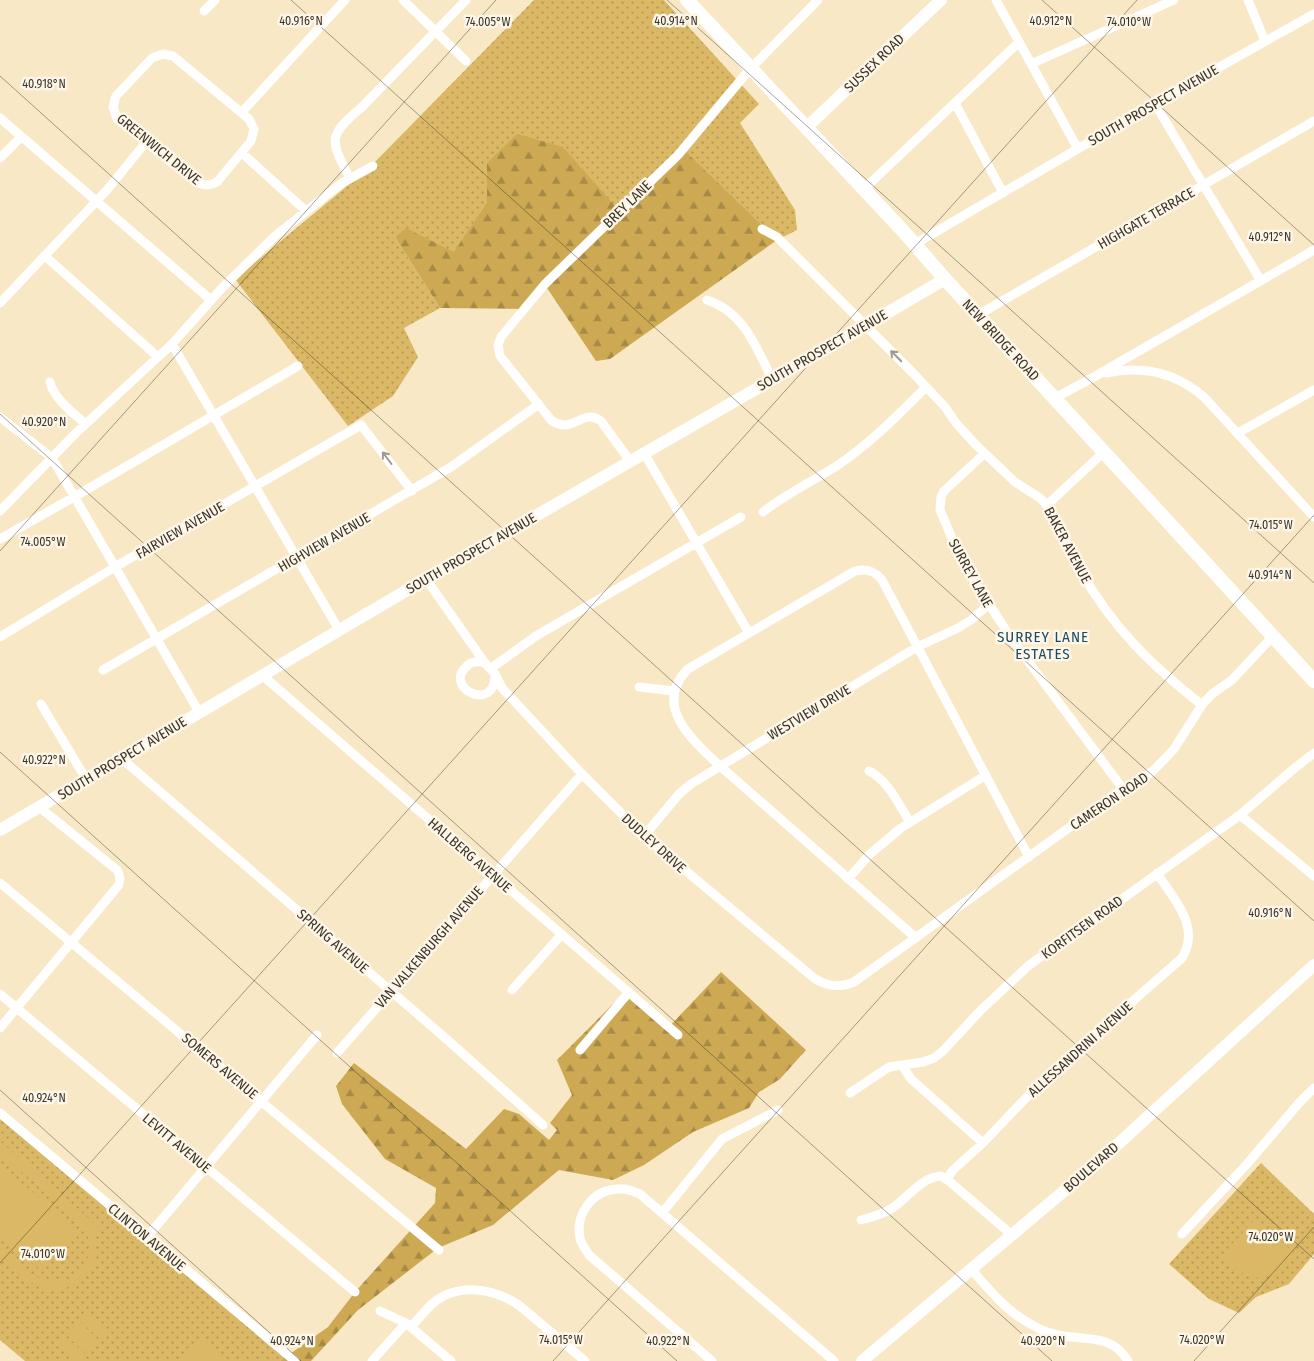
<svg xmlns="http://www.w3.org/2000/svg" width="1314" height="1361" font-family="'Fira Sans Condensed',sans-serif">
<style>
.green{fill:url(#green-dots)}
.forest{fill:url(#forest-firs)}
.pitch{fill:#dbb865}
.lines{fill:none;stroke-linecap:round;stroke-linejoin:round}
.street{stroke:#fff;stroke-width:9}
.secondary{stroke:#fff;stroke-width:12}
.primary{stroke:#fff;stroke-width:14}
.oneway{stroke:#9c9a93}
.ticks{fill:none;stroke:#3a3427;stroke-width:1;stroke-opacity:0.45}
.labels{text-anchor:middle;stroke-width:5;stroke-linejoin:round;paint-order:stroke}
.street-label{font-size:14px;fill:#3a3427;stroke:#fdf6e9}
.neighbourhood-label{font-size:15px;letter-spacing:1px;fill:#1e4b5f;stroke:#fdf6e9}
.ticks-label{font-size:12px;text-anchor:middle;fill:#3a3427;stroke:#fdf6e9;stroke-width:5;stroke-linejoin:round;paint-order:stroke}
</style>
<defs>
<pattern id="green-dots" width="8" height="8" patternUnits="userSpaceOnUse" patternTransform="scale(1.25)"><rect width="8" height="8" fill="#dbb865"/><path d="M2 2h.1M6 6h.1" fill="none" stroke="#b39653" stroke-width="1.8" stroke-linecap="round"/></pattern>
<pattern id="forest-firs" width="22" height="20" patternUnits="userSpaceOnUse" patternTransform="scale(1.25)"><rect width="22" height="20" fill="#cda954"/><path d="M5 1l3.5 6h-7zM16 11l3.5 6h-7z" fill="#a78a46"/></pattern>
</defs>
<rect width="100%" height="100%" fill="#f8e8c5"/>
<!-- green -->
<path class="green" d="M534 0H664L759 104 740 123 795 210 797 230 777 240 622 214 487 163V202L454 253 406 229 395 237 440 308 404 328 418 357 393 396 348 426 235 279 370 167Z
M0 1110 290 1354 280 1361H25L0 1340Z
M1261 1163 1314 1214V1254L1289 1284 1256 1297 1239 1313 1209 1299 1169 1264Z"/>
<!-- forest -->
<path class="forest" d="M517 134 563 147 622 214 682 148 777 240 610 359 596 361 547 288 526 309 440 308 395 237 406 228 454 252 487 202V163Z
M721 972 806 1050 780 1079 759 1092 749 1108 693 1132 644 1165 613 1180 559 1170 493 1225 438 1248 358 1310 311 1361H280L328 1327 355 1292 435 1203 436 1188 385 1159 342 1104 336 1086 354 1063 466 1149 504 1109 519 1114 549 1140 557 1130 550 1123 572 1095 557 1060 625 992 666 1030Z"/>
<!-- pitch -->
<path class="pitch" d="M0 1141 101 1229 96 1235C98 1257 93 1277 71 1286 62 1290 53 1291 44 1288 27 1283 13 1268 0 1256V1247C14 1258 29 1277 48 1281 84 1288 101 1247 80 1221L0 1154Z
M0 1165 77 1229 42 1271 0 1237Z
M1256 1218 1296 1255C1268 1285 1250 1285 1221 1256Z
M88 1312 108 1330 100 1339 80 1321Z
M77 1325 97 1342 88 1351 69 1334Z
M66 1337 86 1355 80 1361H75L58 1346Z
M202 1340 223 1361H180C184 1351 191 1342 202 1340Z"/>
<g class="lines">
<!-- street -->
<path class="street" d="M403 0 466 61
M996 0 1078 149
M1248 0 1265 41
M204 11 215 0
M163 54 173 56 249 119 254 129 251 141 217 182C209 186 204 186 196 182L117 119 113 107 116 96 152 58Z
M1031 64 1174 0
M955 103 1003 193
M1155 104 1261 281
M242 112 345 0
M0 118 211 300
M242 153 306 211
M0 158 21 137
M350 179C332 142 325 137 361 108L466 0
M864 189 1019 42
M762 229 777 237 913 373 945 407 956 423 976 445 1015 482 1040 498 1052 511C1062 531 1070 551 1080 570 1113 628 1150 664 1202 705
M915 244 1182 88 1314 14
M45 256 158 357
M707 300C744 312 756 347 772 379
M0 303 107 190 146 142
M978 315 1314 121
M172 344 339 630
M1106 373C1143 365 1175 372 1204 397L1314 517
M50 382C54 399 73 413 86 424
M1055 398 1092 378 1314 250
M0 417 52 458 199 712
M1238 433 1314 390
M644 453 749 633
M984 454 944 491 941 497 940 510 954 543 976 584 1011 638 1123 789
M630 461 601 421C582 407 573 436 551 420L500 356 498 345 501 337 545 284 678 155 750 69 818 0
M1048 504 1105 451
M0 511 76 433 172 344 222 288 275 236 342 183 373 166
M763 512C786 494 811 482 835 467 869 445 898 415 926 387
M0 539 74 497 298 366
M426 579 485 663
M0 637 115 567 361 425 412 491
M490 669 536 636 741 517
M103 670 451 467 539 404
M495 674C496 714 442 688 467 666 472 661 478 661 485 663L495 674 502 688 582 774 644 836 814 978C827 987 839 988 854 982L1123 789 1145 777 1156 768 1174 749 1202 705 1212 694 1232 680 1273 636
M262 675 678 1035
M639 687 674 691
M41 704 86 779
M121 758 443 1036 543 1125
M869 771C889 781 898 804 910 822
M1240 815 1314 876
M644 836 679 794 691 784 917 647 958 628 971 620 988 605
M848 879 870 854 901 828 986 775
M0 883 439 1250
M916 938 720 766C692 740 652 705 688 669L855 571C867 568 875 571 882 580L1029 857
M512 990 562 934
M0 994 355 1292
M0 1028 118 886C121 880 120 876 117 870L39 807
M580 1050 629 992
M337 1053 582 774
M903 1065 905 1070 911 1079 983 1143
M850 1093 889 1067 923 1062 934 1058 943 1051 980 1011 1028 966 1240 815 1296 767 1314 753
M0 1113 295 1361
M947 1179 953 1170 983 1143 1046 1077 1182 958C1201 926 1174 900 1157 873
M662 1213 722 1139 778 1110
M861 1220C873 1217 884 1214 894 1207 909 1196 922 1177 941 1176L949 1181 1012 1235
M1182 1234 1247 1164 1299 1103 1314 1088
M147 1237 317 1035
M971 1269C990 1291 1008 1313 1034 1326 1042 1331 1053 1334 1063 1336 1088 1340 1113 1335 1128 1361
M380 1311 406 1323 451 1361
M411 1327C418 1319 425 1311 432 1304 458 1282 494 1288 520 1306L585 1361
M372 1361 406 1323
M712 1361 589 1255C586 1250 581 1244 580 1238 575 1214 593 1190 617 1189 626 1188 633 1191 640 1194L834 1361"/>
<!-- secondary -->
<path class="secondary" d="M807 127 941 0
M0 830 426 579 836 343 945 279
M862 1361 1095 1165 1314 965"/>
<!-- primary -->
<path class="primary" d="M687 0 904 232 945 279 1314 681"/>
</g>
<!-- one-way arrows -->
<defs><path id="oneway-shaft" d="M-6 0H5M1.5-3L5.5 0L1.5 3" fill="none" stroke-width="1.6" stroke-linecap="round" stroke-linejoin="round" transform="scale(1.25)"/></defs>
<g class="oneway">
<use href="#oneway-shaft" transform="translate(896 356) rotate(-135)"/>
<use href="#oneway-shaft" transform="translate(387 458) rotate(-127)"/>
</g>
<!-- ticks -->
<path class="ticks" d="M291 0 1314 921M667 0 1314 583M1042 0 1314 245M0 76 1314 1259M0 414 1052 1361M0 551 496 0M0 752 677 1361M0 1090 301 1361M0 1263 1137 0M553 1361 1314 515M1194 1361 1314 1227"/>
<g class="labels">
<!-- street labels -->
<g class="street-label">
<text transform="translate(874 63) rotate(-44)" y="5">SUSSEX ROAD</text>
<text transform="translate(1153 105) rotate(-30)" y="5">SOUTH PROSPECT AVENUE</text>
<text transform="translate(159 149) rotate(39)" y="5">GREENWICH DRIVE</text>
<text transform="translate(627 204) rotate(-44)" y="5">BREY LANE</text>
<text transform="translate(1146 218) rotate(-30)" y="5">HIGHGATE TERRACE</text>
<text transform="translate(1001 340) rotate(47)" y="5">NEW BRIDGE ROAD</text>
<text transform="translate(822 350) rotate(-30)" y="5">SOUTH PROSPECT AVENUE</text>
<text transform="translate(180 530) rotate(-30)" y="5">FAIRVIEW AVENUE</text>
<text transform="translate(324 542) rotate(-30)" y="5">HIGHVIEW AVENUE</text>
<text transform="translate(1068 545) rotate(62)" y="5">BAKER AVENUE</text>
<text transform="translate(471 553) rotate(-30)" y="5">SOUTH PROSPECT AVENUE</text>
<text transform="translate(971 573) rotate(61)" y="5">SURREY LANE</text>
<text transform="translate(809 712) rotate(-31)" y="5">WESTVIEW DRIVE</text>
<text transform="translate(122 758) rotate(-31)" y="5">SOUTH PROSPECT AVENUE</text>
<text transform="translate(1109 801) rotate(-34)" y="5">CAMERON ROAD</text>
<text transform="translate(654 843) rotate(42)" y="5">DUDLEY DRIVE</text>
<text transform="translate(470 855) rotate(41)" y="5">HALLBERG AVENUE</text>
<text transform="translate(1082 927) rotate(-36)" y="5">KORFITSEN ROAD</text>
<text transform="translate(333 941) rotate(41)" y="5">SPRING AVENUE</text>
<text transform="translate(429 947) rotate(-49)" y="5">VAN VALKENBURGH AVENUE</text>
<text transform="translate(1080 1049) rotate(-42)" y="5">ALLESSANDRINI AVENUE</text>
<text transform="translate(220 1066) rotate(40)" y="5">SOMERS AVENUE</text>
<text transform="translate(177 1143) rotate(40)" y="5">LEVITT AVENUE</text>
<text transform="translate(1091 1167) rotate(-41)" y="5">BOULEVARD</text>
<text transform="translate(147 1237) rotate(40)" y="5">CLINTON AVENUE</text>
</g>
<!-- neighbourhood labels -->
<g class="neighbourhood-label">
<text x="1043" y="642">SURREY LANE<tspan x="1043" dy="17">ESTATES</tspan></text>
</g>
</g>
<g class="ticks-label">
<text x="301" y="25">40.916°N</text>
<text x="676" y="25">40.914°N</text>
<text x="1051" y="25">40.912°N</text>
<text x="488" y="26">74.005°W</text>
<text x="1129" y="26">74.010°W</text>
<text x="44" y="88">40.918°N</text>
<text x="1270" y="241">40.912°N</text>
<text x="44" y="426">40.920°N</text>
<text x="1271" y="529">74.015°W</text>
<text x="43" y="546">74.005°W</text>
<text x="1270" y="579">40.914°N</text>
<text x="44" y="764">40.922°N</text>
<text x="1270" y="917">40.916°N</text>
<text x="44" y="1102">40.924°N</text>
<text x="1271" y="1241">74.020°W</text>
<text x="43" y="1258">74.010°W</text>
<text x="561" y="1344">74.015°W</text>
<text x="1202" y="1344">74.020°W</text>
<text x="292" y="1345">40.924°N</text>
<text x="668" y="1345">40.922°N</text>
<text x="1043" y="1345">40.920°N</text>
</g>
</svg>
